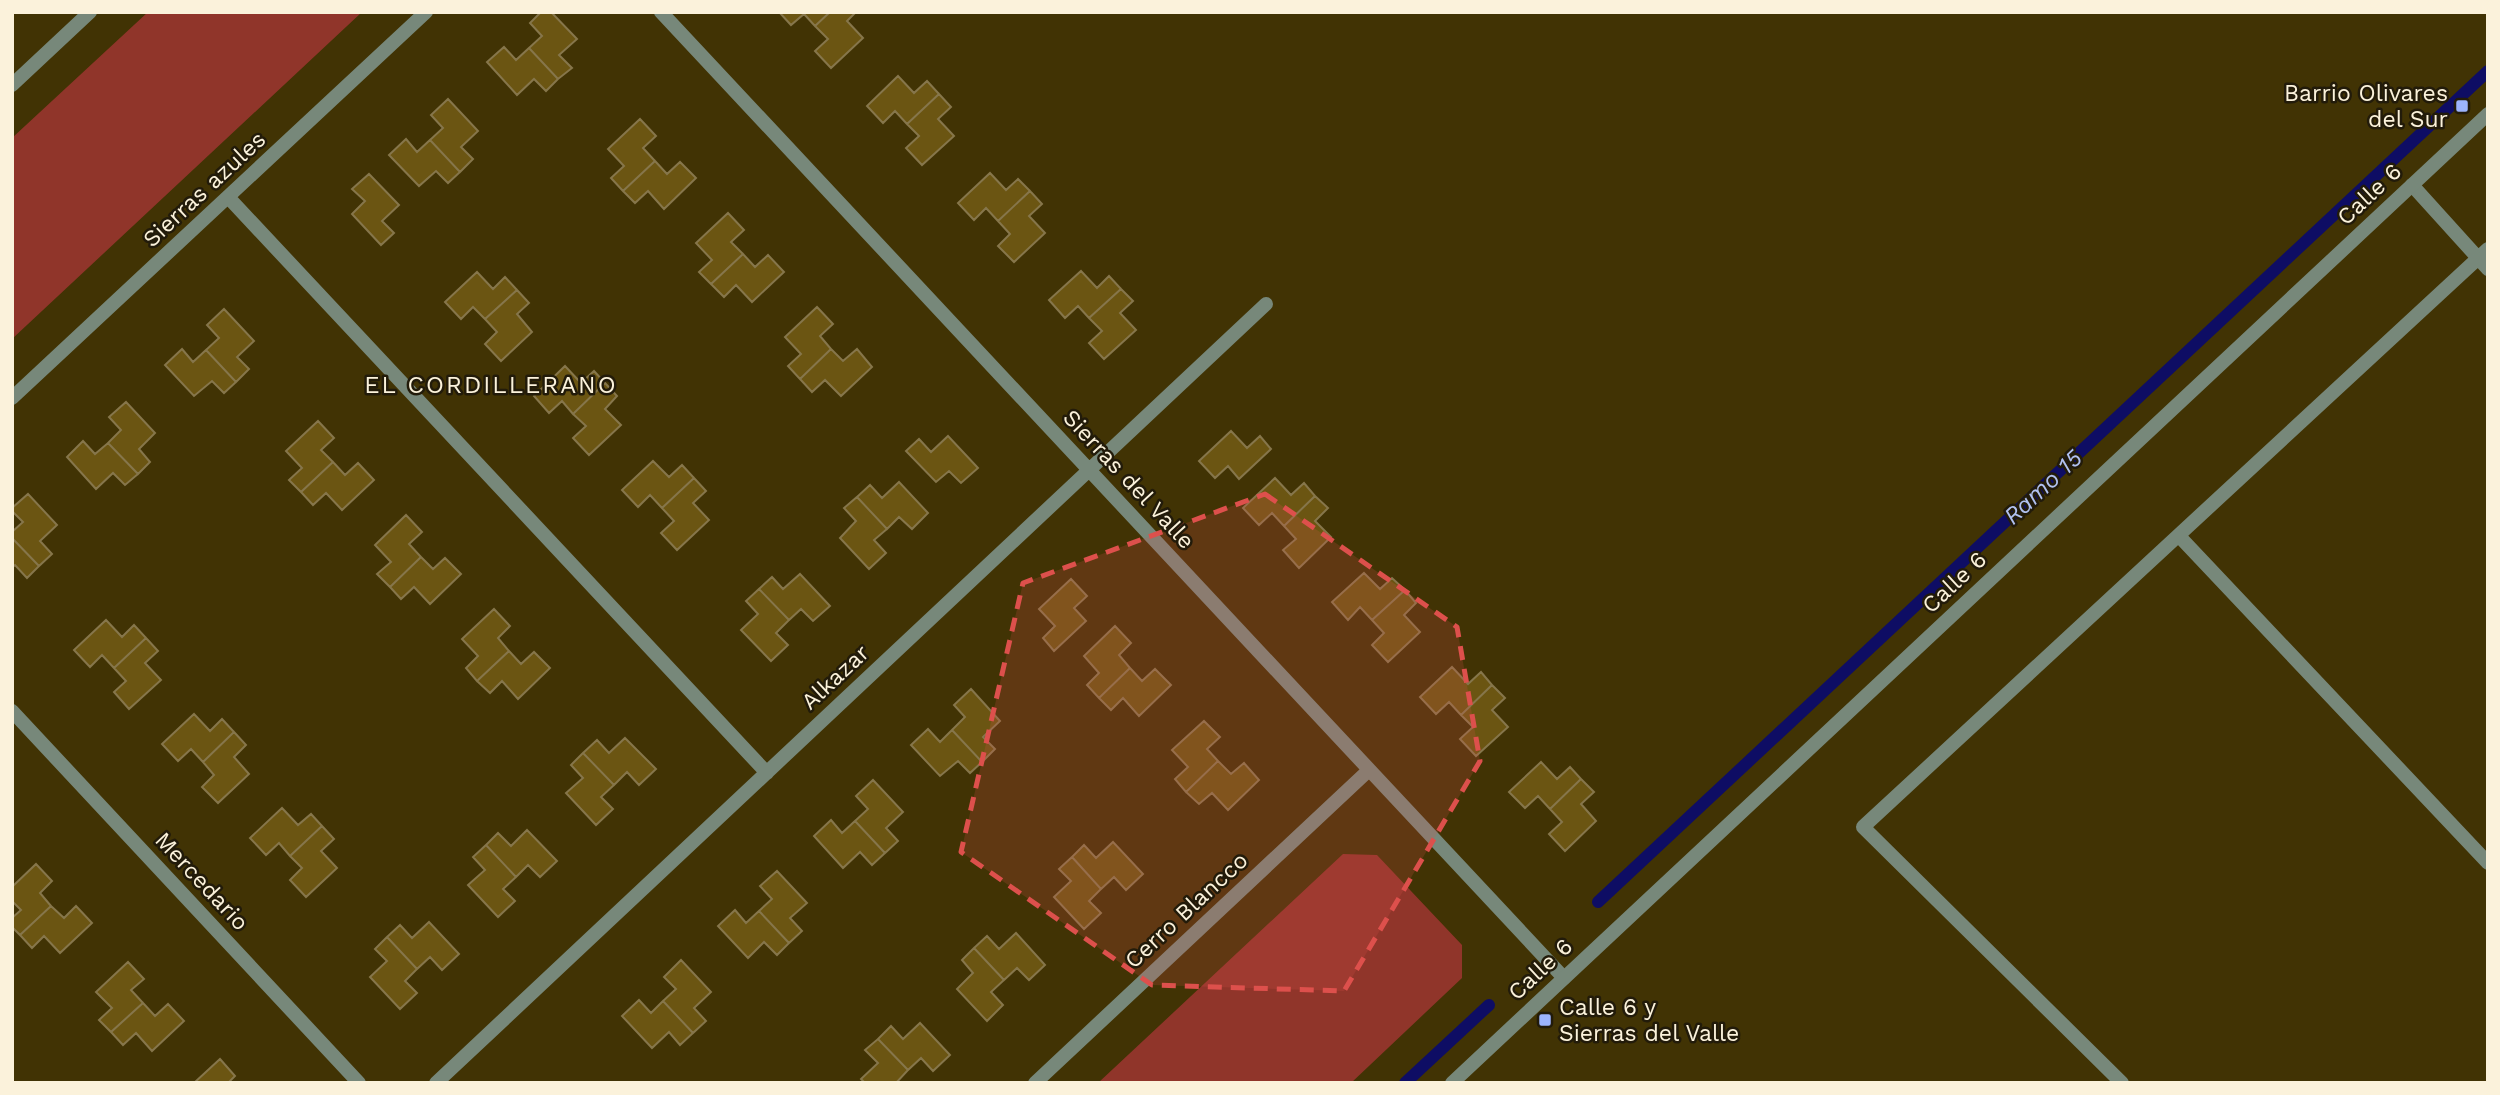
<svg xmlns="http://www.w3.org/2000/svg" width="2500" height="1095" font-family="'Work Sans',sans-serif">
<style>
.green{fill:#90352a}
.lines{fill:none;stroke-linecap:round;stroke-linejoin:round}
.stream{stroke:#0e0d64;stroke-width:12}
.building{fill:#6b5512;stroke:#86764b;stroke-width:2}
.minor{stroke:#77887a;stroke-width:14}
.tertiary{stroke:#77887a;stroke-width:14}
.marked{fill:#dd504c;fill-opacity:0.2;stroke:#dd504c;stroke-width:5;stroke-dasharray:14 9;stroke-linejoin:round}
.poi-dot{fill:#9cb4fd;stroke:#221b0a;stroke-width:2.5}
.labels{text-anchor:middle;stroke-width:5;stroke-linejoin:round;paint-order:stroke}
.poi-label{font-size:23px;fill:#fbf2db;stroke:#221b0a;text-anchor:end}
.street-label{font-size:23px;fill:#fbf2db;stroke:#221b0a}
.neighbourhood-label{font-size:24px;letter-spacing:2px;fill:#fbf2db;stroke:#221b0a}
.water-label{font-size:24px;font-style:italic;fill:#b1c1f0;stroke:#221b0a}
</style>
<rect width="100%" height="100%" fill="#413304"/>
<!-- green -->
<path class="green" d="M148 12H362L12 339V138Z
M1343 854 1377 855 1462 945V978L1351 1083H1098Z"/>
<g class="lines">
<!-- stream -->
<path class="stream" d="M1598 902 2488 71
M1405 1083 1489 1005"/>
</g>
<!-- building -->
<path class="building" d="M541 12H551L577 39 559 55 572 68 558 79 529 48 542 36 530 23Z
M779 12H830L815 26 804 14 791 25Z
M830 12H856L847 21 863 38 831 68 815 51 828 39 815 26Z
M504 47 516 60 529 48 558 79 546 91 534 79 517 95 487 62Z
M898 76 914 93 927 81 939 94 907 124 895 111 883 123 867 106Z
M939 94 951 107 938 119 954 136 922 165 906 148 919 136 907 124Z
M448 99 478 131 461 147 473 159 460 172 430 140 443 128 431 115Z
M640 119 656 136 643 148 655 161 623 191 611 178 624 166 608 149Z
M406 139 417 152 430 140 460 172 448 183 436 171 419 186 389 155Z
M655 161 667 174 680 162 696 178 664 209 648 191 635 203 623 191Z
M990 173 1006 190 1018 179 1030 191 998 221 986 208 974 220 958 203Z
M369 174 399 205 382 221 394 233 381 245 352 214 365 201 352 189Z
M1030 191 1042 204 1029 216 1045 233 1014 262 998 246 1010 234 998 221Z
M728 213 744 230 731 242 743 254 711 284 699 272 712 260 696 243Z
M743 254 755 267 768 255 784 272 752 302 736 285 724 297 711 284Z
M1081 271 1097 288 1109 276 1121 289 1089 318 1078 306 1065 318 1049 300Z
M477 272 493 289 505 277 517 290 485 319 473 307 461 319 445 302Z
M1121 289 1133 301 1120 313 1136 330 1104 359 1089 343 1102 331 1089 318Z
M517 290 529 303 517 314 532 332 501 361 485 344 497 332 485 319Z
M817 307 833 324 820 336 831 349 800 379 788 366 801 354 785 337Z
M224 309 254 341 237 357 249 369 236 382 206 350 219 338 207 325Z
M182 349 193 362 206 350 236 382 224 393 212 381 194 396 165 365Z
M831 349 843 361 857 349 872 367 841 396 825 380 812 392 800 379Z
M565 366 581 383 594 371 605 383 573 414 562 401 549 413 534 396Z
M605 383 617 396 605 409 621 425 589 455 573 438 586 426 573 414Z
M126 402 155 433 139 449 150 462 138 474 108 443 121 430 109 417Z
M318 421 334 438 321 450 333 462 301 492 289 480 302 468 286 451Z
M1231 431 1247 448 1260 436 1271 449 1239 479 1228 466 1215 478 1199 461Z
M948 436 978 468 961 483 949 471 936 482 906 451 919 439 931 452Z
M83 441 95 454 108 443 138 474 125 485 113 473 96 489 67 457Z
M653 461 669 477 682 465 694 478 662 508 650 495 638 507 622 490Z
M333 462 345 475 358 463 374 480 342 510 326 493 313 505 301 492Z
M694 478 706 491 693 503 709 520 677 550 661 533 674 521 662 508Z
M1275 478 1291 495 1304 483 1315 496 1284 526 1272 513 1259 525 1243 508Z
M899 482 928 513 912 529 899 517 887 529 857 497 870 485 882 498Z
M28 494 57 525 40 541 52 554 39 566 12 538V532L23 522 12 511V508Z
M1315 496 1328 508 1315 521 1331 537 1299 568 1283 550 1296 539 1284 526Z
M857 497 887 529 874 540 886 553 869 569 840 538 856 521 844 508Z
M406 515 422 532 409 544 421 557 390 587 377 574 391 562 375 545Z
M12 538 39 566 27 578 15 565 12 567Z
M421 557 433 569 445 558 461 574 430 604 414 587 401 599 390 587Z
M1364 573 1380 589 1392 578 1405 590 1372 620 1360 607 1348 620 1332 602Z
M800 574 830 606 813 621 801 609 789 620 759 589 772 577 783 589Z
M1071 579 1087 596 1074 608 1086 621 1054 651 1043 638 1055 626 1039 609Z
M759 589 789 620 776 633 788 645 771 661 741 630 758 614 746 601Z
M1405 590 1416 603 1404 615 1420 632 1388 662 1372 645 1384 633 1372 620Z
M494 609 510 626 498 638 509 651 477 681 466 668 478 656 462 639Z
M106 620 122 637 134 625 146 638 114 668 102 655 90 667 74 650Z
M1115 626 1131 643 1119 655 1130 668 1099 698 1087 685 1099 673 1084 656Z
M146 638 158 651 145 663 161 680 129 709 114 692 126 681 114 668Z
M509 651 521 664 534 652 550 668 518 699 502 681 490 693 477 681Z
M1452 667 1468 684 1481 672 1492 685 1461 715 1449 702 1436 714 1420 697Z
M1130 668 1142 681 1155 669 1171 685 1139 716 1123 698 1111 710 1099 698Z
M1492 685 1505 698 1492 710 1508 727 1476 756 1460 739 1473 727 1461 715Z
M971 689 1000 721 983 737 995 749 982 762 952 730 965 717 954 705Z
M194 714 210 731 222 719 234 732 203 762 191 749 178 761 162 744Z
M1204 721 1220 737 1207 749 1218 761 1186 792 1175 779 1188 767 1172 750Z
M928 729 940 742 952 730 982 762 970 773 958 761 940 776 911 745Z
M234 732 246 745 234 757 249 774 218 803 202 787 214 775 203 762Z
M625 738 656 769 639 785 627 772 614 785 583 753 597 740 609 753Z
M583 753 614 785 601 797 613 809 596 825 566 793 583 778 571 765Z
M1218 761 1231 774 1244 763 1259 780 1228 810 1212 793 1199 804 1186 792Z
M1541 762 1557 779 1570 767 1581 779 1550 809 1538 796 1525 808 1509 792Z
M1581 779 1594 792 1581 804 1596 821 1565 851 1549 834 1562 822 1550 809Z
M873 780 903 812 886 828 898 841 885 853 855 821 868 809 856 796Z
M282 808 298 825 311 814 322 826 290 856 279 843 266 855 250 838Z
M831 820 842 833 855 821 885 853 872 865 860 852 843 868 814 836Z
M322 826 334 839 321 851 337 868 306 897 290 880 302 868 290 856Z
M527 830 557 861 540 877 528 865 516 877 486 845 498 833 511 846Z
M1113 842 1143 874 1126 890 1114 877 1101 889 1072 857 1084 845 1096 858Z
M486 845 516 877 503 889 515 901 498 917 468 885 485 870 473 857Z
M1072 857 1101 889 1089 901 1101 913 1084 929 1054 897 1071 881 1059 869Z
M36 864 52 881 40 893 51 906 20 935 12 927V918L21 910 12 901V887Z
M777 871 807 903 790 918 802 931 789 943 759 911 772 899 760 886Z
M51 906 64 918 76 906 92 923 60 953 44 936 32 948 20 935Z
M735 910 746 923 759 911 789 943 777 955 764 942 748 958 718 926Z
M429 922 459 954 442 970 430 957 417 969 387 937 400 925 412 938Z
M1016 933 1045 965 1029 980 1017 968 1004 980 974 948 987 936 999 949Z
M387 937 417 969 405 981 417 993 400 1009 370 977 387 961 375 949Z
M974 948 1004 980 991 992 1003 1005 987 1021 957 989 973 973 962 960Z
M681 960 711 992 694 1008 706 1021 693 1033 663 1001 676 989 664 977Z
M128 962 144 979 131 990 143 1003 111 1032 99 1020 112 1008 96 992Z
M639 1000 651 1013 663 1001 693 1033 680 1045 669 1032 652 1048 622 1016Z
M143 1003 155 1016 168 1004 184 1021 152 1051 136 1033 123 1045 111 1032Z
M920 1023 950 1055 933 1071 921 1058 908 1070 878 1039 891 1026 903 1039Z
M878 1039 908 1070 896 1083H865L861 1079 878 1063 865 1050Z
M220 1059 235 1076 228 1083H194Z"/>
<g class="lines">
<!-- minor -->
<path class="minor" d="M661 12 1564 978
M12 85 90 12
M2412 185 2488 269
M228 197 767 773
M12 398 426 12
M2179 536 2488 863
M12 711 359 1083
M436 1083 1266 304
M1035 1083 1369 770
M2122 1083 1863 827 2488 249"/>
<!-- tertiary -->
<path class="tertiary" d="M1452 1083 2488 114"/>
</g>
<!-- marked area -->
<path class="marked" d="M1265 494 1457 627 1480 761 1344 991 1152 985 961 852 1023 583Z"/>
<!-- markers -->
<g class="poi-dot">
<rect x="2455" y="99" width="14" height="14" rx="3.5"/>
<rect x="1538" y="1013" width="14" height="14" rx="3.5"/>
</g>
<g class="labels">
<!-- poi labels -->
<g class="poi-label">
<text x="2448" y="101">Barrio Olivares<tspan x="2448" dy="26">del Sur</tspan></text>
<text x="1559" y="1015" text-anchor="start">Calle 6 y<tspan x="1559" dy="26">Sierras del Valle</tspan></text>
</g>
<!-- street labels -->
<g class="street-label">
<text transform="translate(204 189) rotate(-43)" y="8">Sierras azules</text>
<text transform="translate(2369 194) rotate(-43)" y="8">Calle 6</text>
<text transform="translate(1129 479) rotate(47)" y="8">Sierras del Valle</text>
<text transform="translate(1954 582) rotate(-43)" y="8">Calle 6</text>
<text transform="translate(835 677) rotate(-43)" y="8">Alkazar</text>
<text transform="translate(202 881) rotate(47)" y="8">Mercedario</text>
<text transform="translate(1186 910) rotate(-43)" y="8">Cerro Blancco</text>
<text transform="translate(1540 969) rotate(-43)" y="8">Calle 6</text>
</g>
<!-- neighbourhood labels -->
<g class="neighbourhood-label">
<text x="491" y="393">EL CORDILLERANO</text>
</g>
<!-- water labels -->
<g class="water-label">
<text transform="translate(2043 487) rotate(-43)" y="8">Ramo 15</text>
</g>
</g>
<!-- border -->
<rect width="2500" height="1095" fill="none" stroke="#fbf2db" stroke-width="28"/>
</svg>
